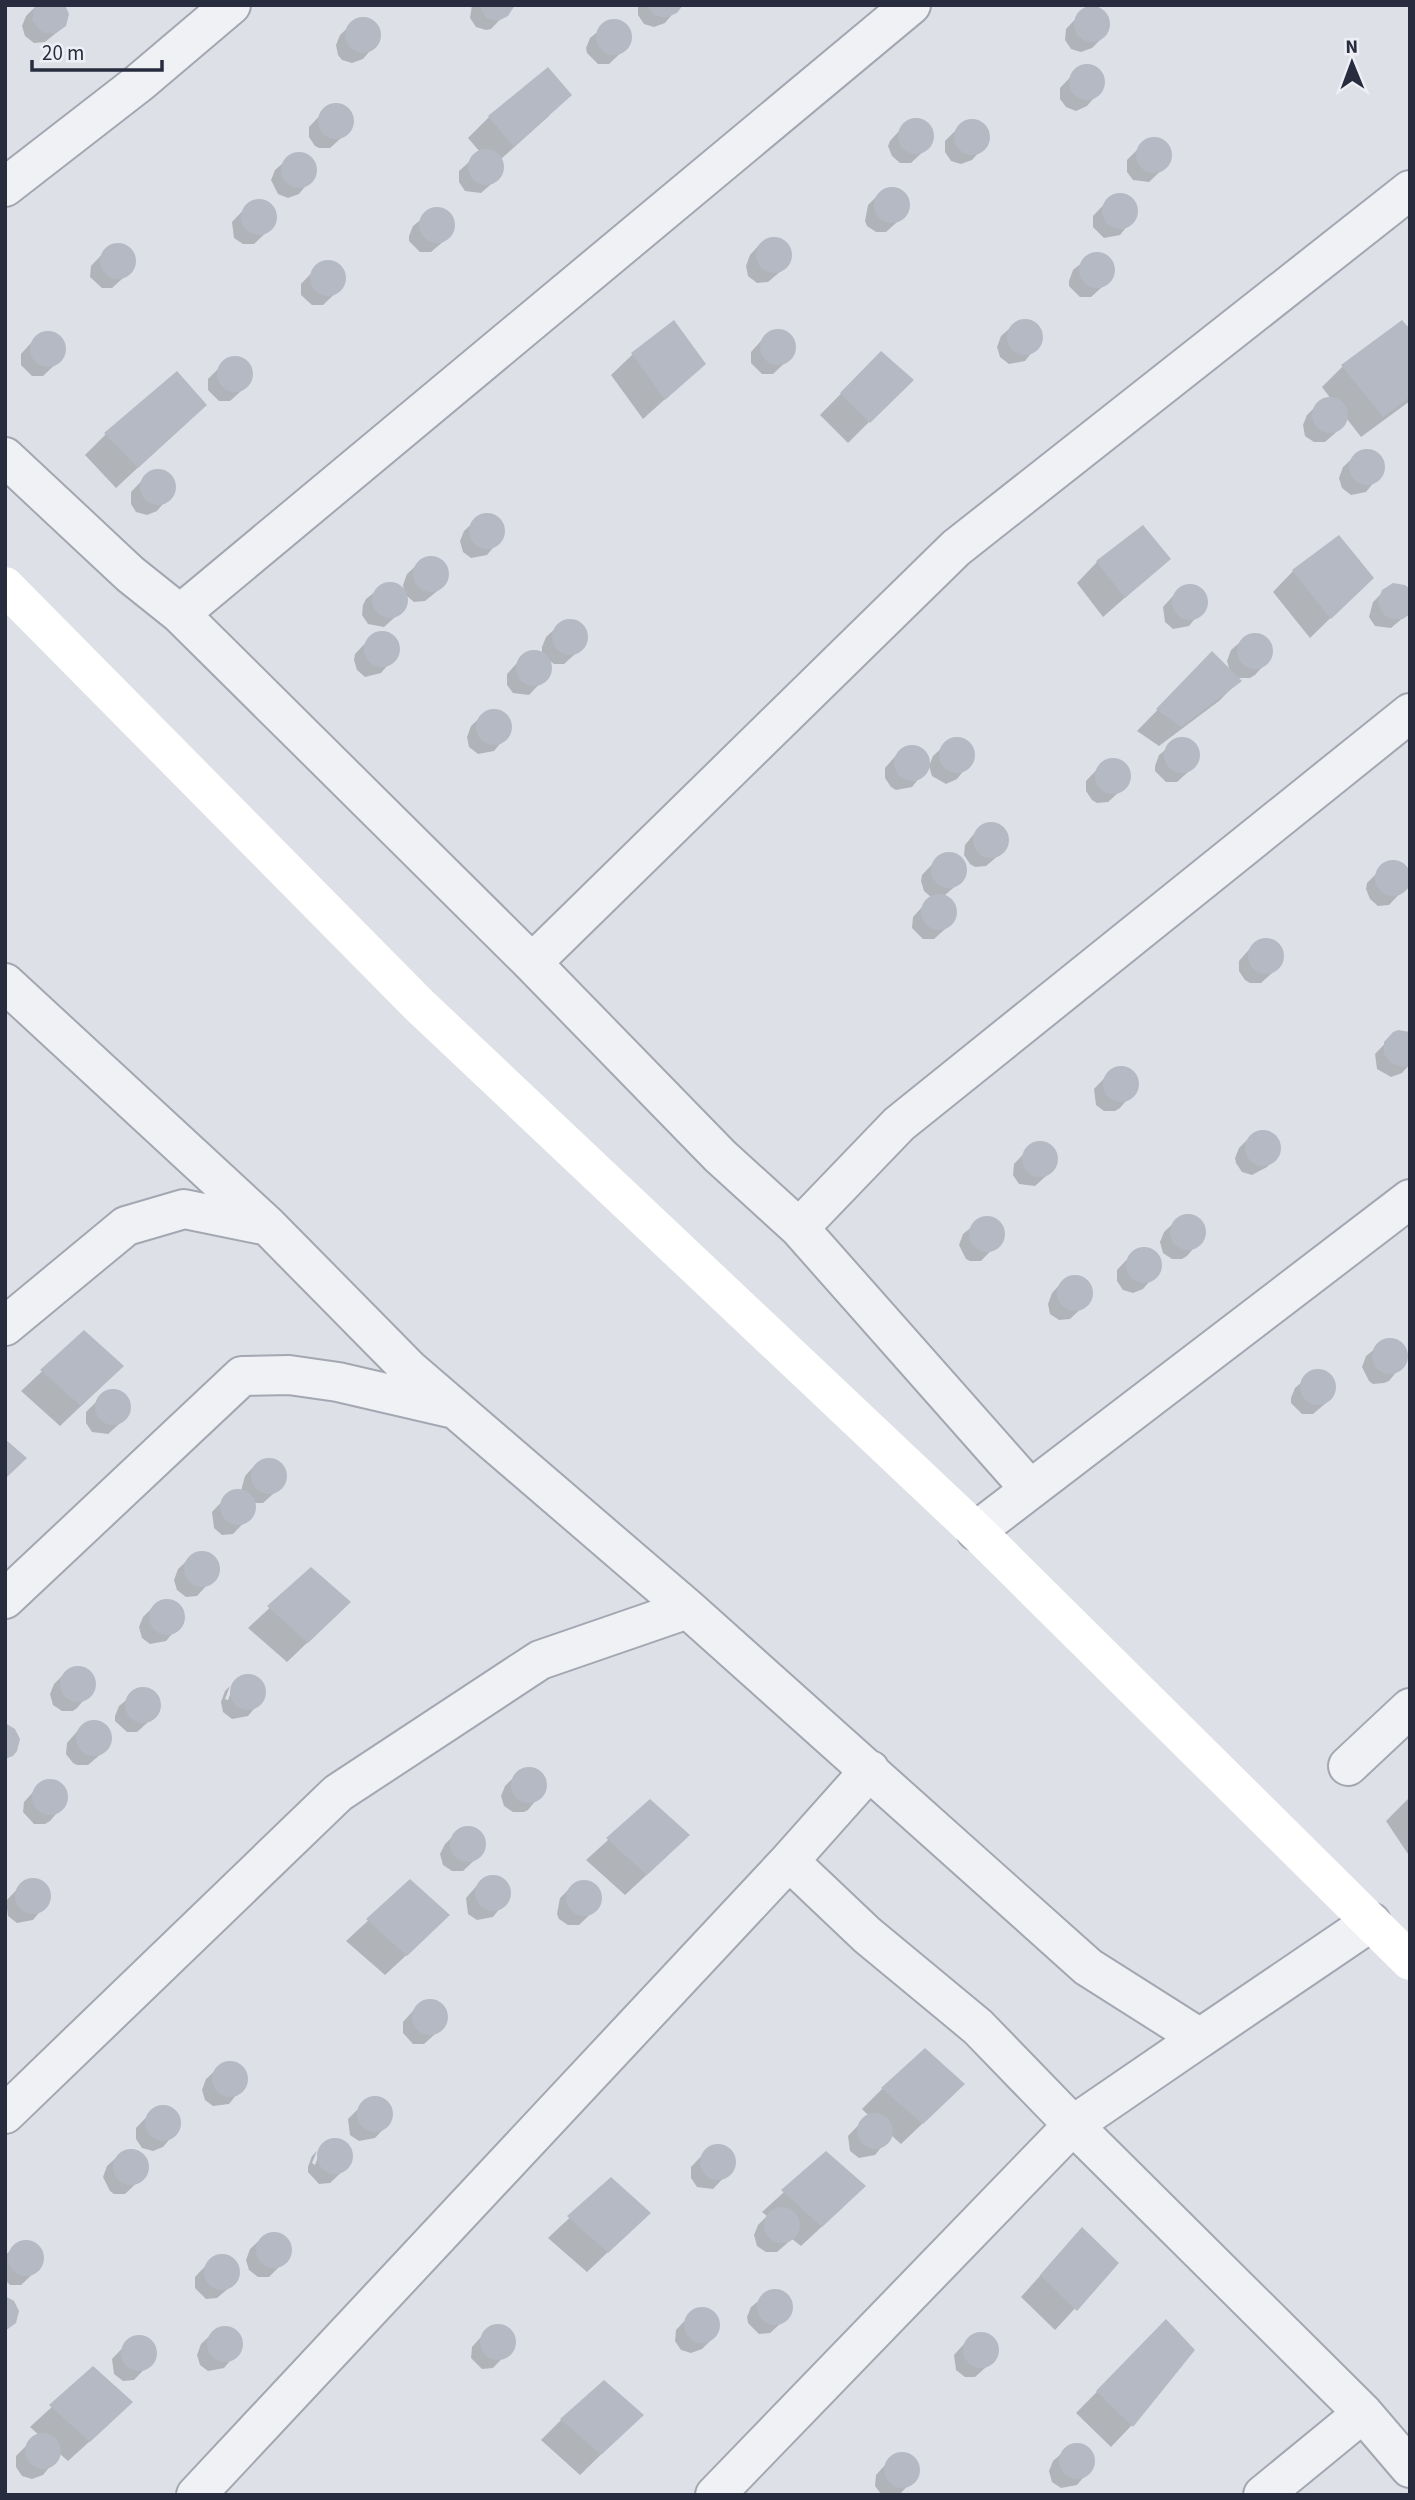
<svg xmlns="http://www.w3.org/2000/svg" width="1415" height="2500" font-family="'Source Sans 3',sans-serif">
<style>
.shadow{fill:#0003}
.building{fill:#b5b9c4}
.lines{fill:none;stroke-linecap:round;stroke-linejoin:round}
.street-casing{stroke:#a3a7b1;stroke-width:42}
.street{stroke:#f0f1f5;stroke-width:38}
.secondary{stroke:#fff;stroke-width:38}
</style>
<rect width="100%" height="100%" fill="#dde0e7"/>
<!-- shadow -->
<path class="shadow" d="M37 5 61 29 45 42 34 43 25 36 22 26 26 16Z
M472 5H513V6L491 29 486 30 476 27 470 18Z
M638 5H680L665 23 654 27 644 24 638 15Z
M1100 9 1107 17 1109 28 1103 37 1092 48 1081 52 1071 49 1065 40 1066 29 1084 10Z
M366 19 376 24 380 39 363 59 352 63 342 60 338 55 336 45 340 35 355 21Z
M611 21 622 23 627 26 631 36 628 46 609 64H598L587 53 586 48 590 38Z
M1090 66 1095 67 1102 76 1104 86 1087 106 1076 111 1066 107 1060 99V88L1079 68Z
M548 69 549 116 501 159 503 165 500 175 489 186 481 193 465 191 459 182V171L480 152 468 138 489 117Z
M332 105 344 107 351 115 352 125 350 130 330 148H319L315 146 309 137V127L328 107Z
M919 119 932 129 930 145 911 163H900L892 156 888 146 890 141 908 121Z
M975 120 985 125 989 141 972 160 961 164 951 161 945 152V141L964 122Z
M1157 139 1162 140 1169 149 1170 159 1168 164 1149 182 1133 180 1127 172V160L1146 141Z
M302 154 312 159 316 173 299 194 288 198 278 194 271 180 275 170 291 156Z
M894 188 904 194 909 203 906 214 886 232H876L867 226 865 221 868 205 879 194Z
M1123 194 1128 196 1136 204 1137 214 1120 235 1104 238 1093 227V216L1112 196Z
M262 200 275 210 273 226 254 244H243L234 238 232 222 251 202Z
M434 209 445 211 449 214 453 224 451 235 431 252H420L409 241V236L413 226Z
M770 239 781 241 789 248 790 254 788 265 768 282 757 283 748 276 746 266 750 255 760 244Z
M114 245 125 246 133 255 134 265 132 270 112 288H102L90 277 91 266 109 247Z
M1094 253 1104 255 1109 259 1113 269 1111 279 1091 297H1080L1069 286V281L1073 270Z
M325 262 336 264 343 272 344 282 342 287 323 305H312L301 295V284L320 264Z
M1028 320 1038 325 1042 340 1025 361 1009 364 1000 357 997 347 1001 336 1017 322Z
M674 323 704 364 643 419 611 375 632 355Z
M1402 323 1410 332V401L1361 437 1347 419 1341 428 1325 442H1314L1305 436 1303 425 1307 415 1322 400 1331 399 1322 387 1342 367Z
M781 330 793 340 792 356 773 374H762L751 363V352L769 332Z
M39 334H55L63 342 64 353 62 358 43 376H32L21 365V354Z
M881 353 911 380 848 443 820 415Z
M238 358 243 359 251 368 252 378 250 383 230 401H219L208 390V379L227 360Z
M205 405 116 488 85 455 106 434Z
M1369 451 1379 456 1383 471 1366 492 1351 495 1342 488 1339 478 1343 467 1358 453Z
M160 470 166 472 173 481 174 491 157 511 147 515 136 512 131 504V492L149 473Z
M490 514 500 519 504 535 487 555 471 558 463 552 460 541 464 531 479 517Z
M433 558 443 563 447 573V578L441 588 425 601 414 602 407 596 404 609 384 627 368 624 362 615 363 605 366 599 386 583 398 585 405 594 403 585 407 574 422 560Z
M1169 559 1103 617 1077 583 1097 562Z
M1293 571 1351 598 1310 638 1273 592Z
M1192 585 1202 591 1206 605 1189 626 1173 629 1165 622 1163 607 1181 587Z
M1384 591 1410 612 1391 628 1375 626 1369 617 1373 602Z
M567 621 582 626 586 636 584 646 564 664H554L549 660 551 672 529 695 513 693 507 685V674L525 654 537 652 542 654V647L546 637 557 627Z
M384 633 394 638 398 653 381 673 365 677 357 670 354 660 355 654 373 635Z
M1258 634 1267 639 1272 650 1265 664 1255 675 1250 678H1236L1239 681 1219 701 1159 746 1137 731 1212 654 1230 672 1227 661 1231 650 1247 636Z
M497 710 507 715 511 730 494 751 478 754 469 747 467 737 471 726 486 712Z
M1180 738 1190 740 1195 744 1199 754 1197 764 1177 782H1166L1155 771V766L1159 755Z
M959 739 969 744 973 759 957 779 946 784 932 776 929 766 933 756 949 741Z
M909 746 920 748 927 755 929 766 912 787 896 790 891 787 885 778V768L899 752Z
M1110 759 1121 761 1129 769 1127 785 1108 802 1097 803 1092 800 1086 791V781L1105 761Z
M988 823 999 825 1007 833 1008 844 1006 849 986 866 975 867 970 864 964 855 965 845 978 829Z
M951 854 961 859 965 869V874L959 883 945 895 955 905 956 916 954 921 934 939H923L912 928 913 917 931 897 924 891 921 881 922 875 940 856Z
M1397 862 1410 871V883L1389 905 1378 906 1370 899 1366 889 1367 883 1386 864Z
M1263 939 1274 941 1282 949 1283 960 1281 965 1261 983H1250L1245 980 1239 971V961L1253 945Z
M1394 1034 1410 1064 1402 1073 1391 1077 1377 1069 1375 1054Z
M1123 1068 1133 1073 1137 1088 1120 1108 1115 1111H1104L1096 1105 1094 1089 1112 1070Z
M1260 1131 1276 1136 1280 1146 1277 1156 1267 1167 1252 1175 1242 1172 1236 1163 1235 1158 1239 1148 1250 1137Z
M1043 1142 1048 1144 1056 1153 1057 1158 1055 1168 1035 1186 1019 1184 1013 1175 1014 1164 1032 1145Z
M1190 1215 1200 1220 1204 1236 1187 1256 1182 1259H1172L1163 1253 1160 1242 1164 1232 1179 1218Z
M983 1218 994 1219 1002 1227 1003 1238 981 1261H970L966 1259 959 1245 963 1234Z
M1146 1249 1156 1254 1160 1269 1143 1289 1133 1293 1123 1290 1117 1281V1270L1135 1251Z
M1073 1276 1088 1281 1092 1291 1089 1301 1070 1319 1059 1320 1050 1314 1048 1304 1052 1293 1062 1282Z
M84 1332 101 1387 60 1426 21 1391Z
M1386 1340 1397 1342 1405 1349 1406 1360 1389 1381 1384 1383 1373 1384 1369 1381 1362 1367 1366 1356Z
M1315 1371 1326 1373 1331 1376 1335 1386 1333 1397 1313 1414H1302L1291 1403V1398L1295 1388Z
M121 1392 130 1406 128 1416 108 1434 92 1432 86 1423V1412L105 1393Z
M266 1460 281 1465 285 1474 283 1485 263 1503H254L255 1511 233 1534 222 1535 214 1528 212 1512 230 1493 241 1491 245 1476 255 1465Z
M205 1553 217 1562 218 1573 197 1596 186 1597 177 1590 174 1580 178 1569 193 1555Z
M311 1569 328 1623 287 1662 248 1628Z
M169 1600 179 1605 183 1621 166 1641 150 1644 142 1638 139 1627 143 1617 158 1602Z
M81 1667 93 1677 94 1688 77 1708 73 1711H62L53 1705 50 1694 54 1684 69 1669Z
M251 1675 261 1680 265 1696 248 1716 232 1719 223 1712 221 1702 225 1691 230 1686 225 1699 228 1700 234 1684H232L240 1677Z
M140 1689 151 1690 155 1694 159 1704 157 1714 137 1732H127L115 1721V1716L119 1706Z
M91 1722 102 1724 109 1731 110 1737 108 1748 88 1765H77L73 1763 66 1754 67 1743 81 1727Z
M531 1769 544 1778 545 1789 528 1810 524 1812H513L504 1806 501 1796 505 1786 520 1771Z
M53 1780 66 1789 67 1801 50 1821 45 1824H34L23 1812 24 1802 42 1782Z
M1410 1797V1857L1386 1821Z
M650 1802 667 1856 625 1895 586 1860Z
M471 1827 484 1837 485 1842 482 1853 463 1871H452L443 1865 440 1854 445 1844 459 1830Z
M490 1877 501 1879 508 1886 509 1897 493 1917 477 1920 468 1914 466 1898 480 1882Z
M36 1879 41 1881 49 1889 50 1899 33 1920 17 1923 8 1916 6 1901 25 1881Z
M587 1881 597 1887 601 1896 598 1907 579 1925H568L559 1919 557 1914 560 1898 571 1887Z
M410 1882 427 1936 385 1975 346 1941Z
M432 2000 445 2010 444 2026 424 2044H413L403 2033V2022L421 2002Z
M232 2063 242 2068 246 2083 229 2104 213 2106 205 2100 202 2090 206 2079 221 2065Z
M882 2089 942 2105 901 2144 891 2135 875 2155 859 2158 850 2151 848 2136 868 2115 862 2109Z
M378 2098 387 2103 392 2113 389 2123 375 2138 359 2141 350 2135 348 2119 367 2100Z
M166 2107 176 2112 180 2127 163 2147 153 2151 142 2148 136 2139V2128L155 2108Z
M333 2140 348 2145 352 2155 349 2165 330 2183 319 2184 308 2172V2167L312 2156 317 2151 312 2163 315 2165 321 2149H319Z
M721 2145 733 2156 735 2166 713 2189 697 2187 691 2178V2167L709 2148Z
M128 2150 143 2155 147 2165 145 2175 125 2194H114L110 2191 103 2177 107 2166 118 2156Z
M826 2154 843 2207 801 2246 792 2239 777 2252H766L757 2246 754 2235 758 2225 767 2216 762 2212Z
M611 2179 628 2233 587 2272 548 2238Z
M1082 2229 1117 2263 1055 2330 1021 2297Z
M271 2233 286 2238 291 2248 288 2258 269 2277H258L249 2270 246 2260 250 2249 261 2239Z
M23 2241 34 2243 39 2247 43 2256 40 2267 21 2285H10L5 2280V2255Z
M214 2257H230L238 2265 239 2276 237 2281 217 2298 206 2299 195 2288V2277Z
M772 2290 783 2292 788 2295 792 2305 789 2316 770 2333 759 2334 748 2323 747 2317 751 2307Z
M710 2310 717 2319 718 2330 713 2338 702 2349 691 2353 681 2350 675 2341 676 2330 694 2311Z
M1166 2322 1192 2350 1131 2426 1111 2447 1076 2413Z
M501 2325 514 2335 515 2345 493 2368 482 2369 471 2358 472 2347 490 2327Z
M227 2328 237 2333 241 2348 224 2368 208 2371 200 2365 197 2355 201 2344 216 2330Z
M983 2333 996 2343 998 2348 995 2359 975 2377H965L956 2370 954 2355 972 2335Z
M142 2337 155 2346 156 2357 134 2380 123 2381 114 2374 112 2359 131 2339Z
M93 2369 110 2423 68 2461 60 2454 43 2475 32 2479 22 2476 16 2467V2456L35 2437 40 2436 30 2427Z
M561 2420 621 2435 580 2475 541 2440Z
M1080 2444 1090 2450 1094 2465 1077 2485 1061 2488 1052 2482 1049 2471 1053 2461 1069 2447Z
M905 2453 918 2463 919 2474 899 2495 881 2494 875 2486 876 2475 894 2455Z"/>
<!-- building -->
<path class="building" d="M35 5H65L69 14 66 26 56 33H45L39 30 32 20Z
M479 5H515L508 16 498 21 486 18Z
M647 5H683L677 13 665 18 654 15Z
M1074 24a18 18 0 1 1 36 0a18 18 0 1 1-36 0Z
M345 35a18 18 0 1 1 36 0a18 18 0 1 1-36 0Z
M596 37a18 18 0 1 1 36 0a18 18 0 1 1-36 0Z
M1069 82a18 18 0 1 1 36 0a18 18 0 1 1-36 0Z
M548 67 572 95 514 147 488 116Z
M318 121a18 18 0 1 1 36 0a18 18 0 1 1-36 0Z
M898 136a18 18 0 1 1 36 0a18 18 0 1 1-36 0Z
M954 137a18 18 0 1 1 36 0a18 18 0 1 1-36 0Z
M1136 155a18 18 0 1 1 36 0a18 18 0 1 1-36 0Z
M468 167a18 18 0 1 1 36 0a18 18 0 1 1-36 0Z
M281 170a18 18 0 1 1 36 0a18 18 0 1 1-36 0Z
M874 205a18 18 0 1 1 36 0a18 18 0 1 1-36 0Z
M1102 211a18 18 0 1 1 36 0a18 18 0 1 1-36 0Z
M241 217a18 18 0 1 1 36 0a18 18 0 1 1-36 0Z
M419 225a18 18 0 1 1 36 0a18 18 0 1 1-36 0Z
M756 255a18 18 0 1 1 36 0a18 18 0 1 1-36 0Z
M100 261a18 18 0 1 1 36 0a18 18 0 1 1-36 0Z
M1079 270a18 18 0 1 1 36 0a18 18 0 1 1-36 0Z
M310 278a18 18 0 1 1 36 0a18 18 0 1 1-36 0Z
M1007 337a18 18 0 1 1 36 0a18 18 0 1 1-36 0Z
M674 320 706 364 665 400 631 353Z
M1402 320 1410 329V397L1383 417 1341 365Z
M760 347a18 18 0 1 1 36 0a18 18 0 1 1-36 0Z
M30 349a18 18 0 1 1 36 0a18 18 0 1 1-36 0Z
M881 351 914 380 870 423 840 393Z
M217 374a18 18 0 1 1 36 0a18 18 0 1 1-36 0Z
M177 371 207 405 138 468 104 433Z
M1312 415a18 18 0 1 1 36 0a18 18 0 1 1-36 0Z
M1349 467a18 18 0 1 1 36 0a18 18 0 1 1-36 0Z
M140 487a18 18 0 1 1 36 0a18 18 0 1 1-36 0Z
M469 531a18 18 0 1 1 36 0a18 18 0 1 1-36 0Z
M1143 525 1171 559 1125 598 1096 561Z
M1339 535 1374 578 1331 619 1292 570Z
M413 574a18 18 0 1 1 36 0a18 18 0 1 1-36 0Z
M372 600a18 18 0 1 1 36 0a18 18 0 1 1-36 0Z
M1393 583 1405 585 1410 589V614L1403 619H1391L1385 616 1379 606 1378 601 1382 590Z
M1172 602a18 18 0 1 1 36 0a18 18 0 1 1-36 0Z
M552 637a18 18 0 1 1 36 0a18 18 0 1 1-36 0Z
M364 649a18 18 0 1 1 36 0a18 18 0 1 1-36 0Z
M1237 651a18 18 0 1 1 36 0a18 18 0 1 1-36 0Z
M516 668a18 18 0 1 1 36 0a18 18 0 1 1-36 0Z
M1212 651 1242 681 1181 727 1156 709Z
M476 727a18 18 0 1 1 36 0a18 18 0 1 1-36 0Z
M939 755a18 18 0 1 1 36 0a18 18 0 1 1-36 0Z
M1164 755a18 18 0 1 1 36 0a18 18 0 1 1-36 0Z
M894 763a18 18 0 1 1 36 0a18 18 0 1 1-36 0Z
M1095 776a18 18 0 1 1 36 0a18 18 0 1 1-36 0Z
M973 840a18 18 0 1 1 36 0a18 18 0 1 1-36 0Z
M931 870a18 18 0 1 1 36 0a18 18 0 1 1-36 0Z
M1375 878a18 18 0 1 1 36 0a18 18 0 1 1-36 0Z
M921 912a18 18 0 1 1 36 0a18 18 0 1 1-36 0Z
M1248 956a18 18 0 1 1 36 0a18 18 0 1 1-36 0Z
M1398 1030 1410 1032V1065L1402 1067 1391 1063 1384 1054V1042L1393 1032Z
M1103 1084a18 18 0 1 1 36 0a18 18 0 1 1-36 0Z
M1245 1148a18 18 0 1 1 36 0a18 18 0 1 1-36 0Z
M1022 1159a18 18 0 1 1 36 0a18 18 0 1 1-36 0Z
M1170 1232a18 18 0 1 1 36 0a18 18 0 1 1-36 0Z
M969 1234a18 18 0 1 1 36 0a18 18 0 1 1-36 0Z
M1126 1265a18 18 0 1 1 36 0a18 18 0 1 1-36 0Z
M1057 1293a18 18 0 1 1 36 0a18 18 0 1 1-36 0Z
M84 1330 124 1366 81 1406 40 1370Z
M1372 1356a18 18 0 1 1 36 0a18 18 0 1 1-36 0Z
M1300 1387a18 18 0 1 1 36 0a18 18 0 1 1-36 0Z
M95 1407a18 18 0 1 1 36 0a18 18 0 1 1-36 0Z
M5 1439 27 1458 5 1479Z
M251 1476a18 18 0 1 1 36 0a18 18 0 1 1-36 0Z
M220 1507a18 18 0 1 1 36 0a18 18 0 1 1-36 0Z
M184 1569a18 18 0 1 1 36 0a18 18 0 1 1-36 0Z
M311 1567 351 1602 308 1643 267 1606Z
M149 1617a18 18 0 1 1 36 0a18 18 0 1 1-36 0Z
M60 1684a18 18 0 1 1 36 0a18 18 0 1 1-36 0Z
M230 1692a18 18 0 1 1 36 0a18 18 0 1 1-36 0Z
M125 1705a18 18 0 1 1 36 0a18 18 0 1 1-36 0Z
M76 1738a18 18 0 1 1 36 0a18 18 0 1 1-36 0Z
M5 1723 15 1729 20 1739 17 1751 13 1756 5 1759Z
M511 1785a18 18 0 1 1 36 0a18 18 0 1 1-36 0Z
M32 1797a18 18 0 1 1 36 0a18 18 0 1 1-36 0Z
M650 1799 690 1835 647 1875 606 1838Z
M450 1844a18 18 0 1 1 36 0a18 18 0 1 1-36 0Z
M475 1893a18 18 0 1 1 36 0a18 18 0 1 1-36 0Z
M15 1896a18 18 0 1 1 36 0a18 18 0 1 1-36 0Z
M410 1879 450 1915 407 1956 366 1919Z
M566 1898a18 18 0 1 1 36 0a18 18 0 1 1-36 0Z
M412 2017a18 18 0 1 1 36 0a18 18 0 1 1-36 0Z
M925 2048 965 2084 923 2124 881 2088Z
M212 2079a18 18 0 1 1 36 0a18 18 0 1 1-36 0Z
M357 2114a18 18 0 1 1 36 0a18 18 0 1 1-36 0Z
M145 2123a18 18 0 1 1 36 0a18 18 0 1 1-36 0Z
M857 2131a18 18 0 1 1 36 0a18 18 0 1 1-36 0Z
M317 2156a18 18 0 1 1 36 0a18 18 0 1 1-36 0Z
M700 2162a18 18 0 1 1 36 0a18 18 0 1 1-36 0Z
M113 2167a18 18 0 1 1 36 0a18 18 0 1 1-36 0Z
M826 2151 866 2186 822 2227 781 2190Z
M611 2177 651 2213 608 2253 567 2216Z
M764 2225a18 18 0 1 1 36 0a18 18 0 1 1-36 0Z
M1082 2227 1119 2263 1077 2311 1040 2275Z
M256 2250a18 18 0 1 1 36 0a18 18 0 1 1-36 0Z
M8 2258a18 18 0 1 1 36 0a18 18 0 1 1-36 0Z
M204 2272a18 18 0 1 1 36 0a18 18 0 1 1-36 0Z
M757 2307a18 18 0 1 1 36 0a18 18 0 1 1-36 0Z
M5 2296 14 2301 19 2311 16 2323 5 2331Z
M684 2325a18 18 0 1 1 36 0a18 18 0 1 1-36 0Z
M1166 2319 1195 2350 1133 2427 1096 2391Z
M480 2342a18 18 0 1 1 36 0a18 18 0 1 1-36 0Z
M207 2344a18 18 0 1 1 36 0a18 18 0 1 1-36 0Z
M963 2350a18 18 0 1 1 36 0a18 18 0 1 1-36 0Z
M121 2353a18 18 0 1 1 36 0a18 18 0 1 1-36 0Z
M93 2366 133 2402 90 2442 49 2405Z
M604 2380 644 2415 601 2455 560 2419Z
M25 2451a18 18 0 1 1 36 0a18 18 0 1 1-36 0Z
M1059 2461a18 18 0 1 1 36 0a18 18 0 1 1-36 0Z
M884 2470a18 18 0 1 1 36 0a18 18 0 1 1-36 0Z"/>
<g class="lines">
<!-- street casing -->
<g class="street-casing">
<path id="street" d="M5 187 139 83 231 5
M5 457 130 574 180 614 532 963 720 1156 799 1228 1030 1489
M180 614 911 5
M532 963 956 548 1410 190
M5 983 268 1226
M799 1228 899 1124 1410 713
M5 1326 126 1226 184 1209 268 1226 410 1370 688 1609 1088 1967 1200 2038 1371 1922
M976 1531 1410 1199
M5 1599 242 1376 289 1375 338 1382 450 1408
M1348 1766 1410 1708
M789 1861 870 1770
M5 2114 338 1793 540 1660 688 1609
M196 2495 789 1861 867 1935 978 2027 1073 2125 1200 2038
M715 2495 1073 2125 1363 2413 1410 2468
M1263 2495 1363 2413"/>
</g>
<!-- street -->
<use href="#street" class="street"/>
<!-- secondary -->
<path class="secondary" d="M5 586 420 1006 976 1531 1410 1961"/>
</g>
<!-- border -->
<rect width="1415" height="2500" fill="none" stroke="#272d3e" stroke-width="14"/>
<!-- north arrow -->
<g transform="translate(1352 63) rotate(359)" stroke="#edeff5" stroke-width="5" paint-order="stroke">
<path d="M0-5L12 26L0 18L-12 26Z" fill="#272d3e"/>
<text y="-10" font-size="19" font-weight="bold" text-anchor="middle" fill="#272d3e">N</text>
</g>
<!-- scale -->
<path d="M32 60v10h130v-10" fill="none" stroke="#272d3e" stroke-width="3.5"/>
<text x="42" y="60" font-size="21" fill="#272d3e" stroke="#edeff5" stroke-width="5" paint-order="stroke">20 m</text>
</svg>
